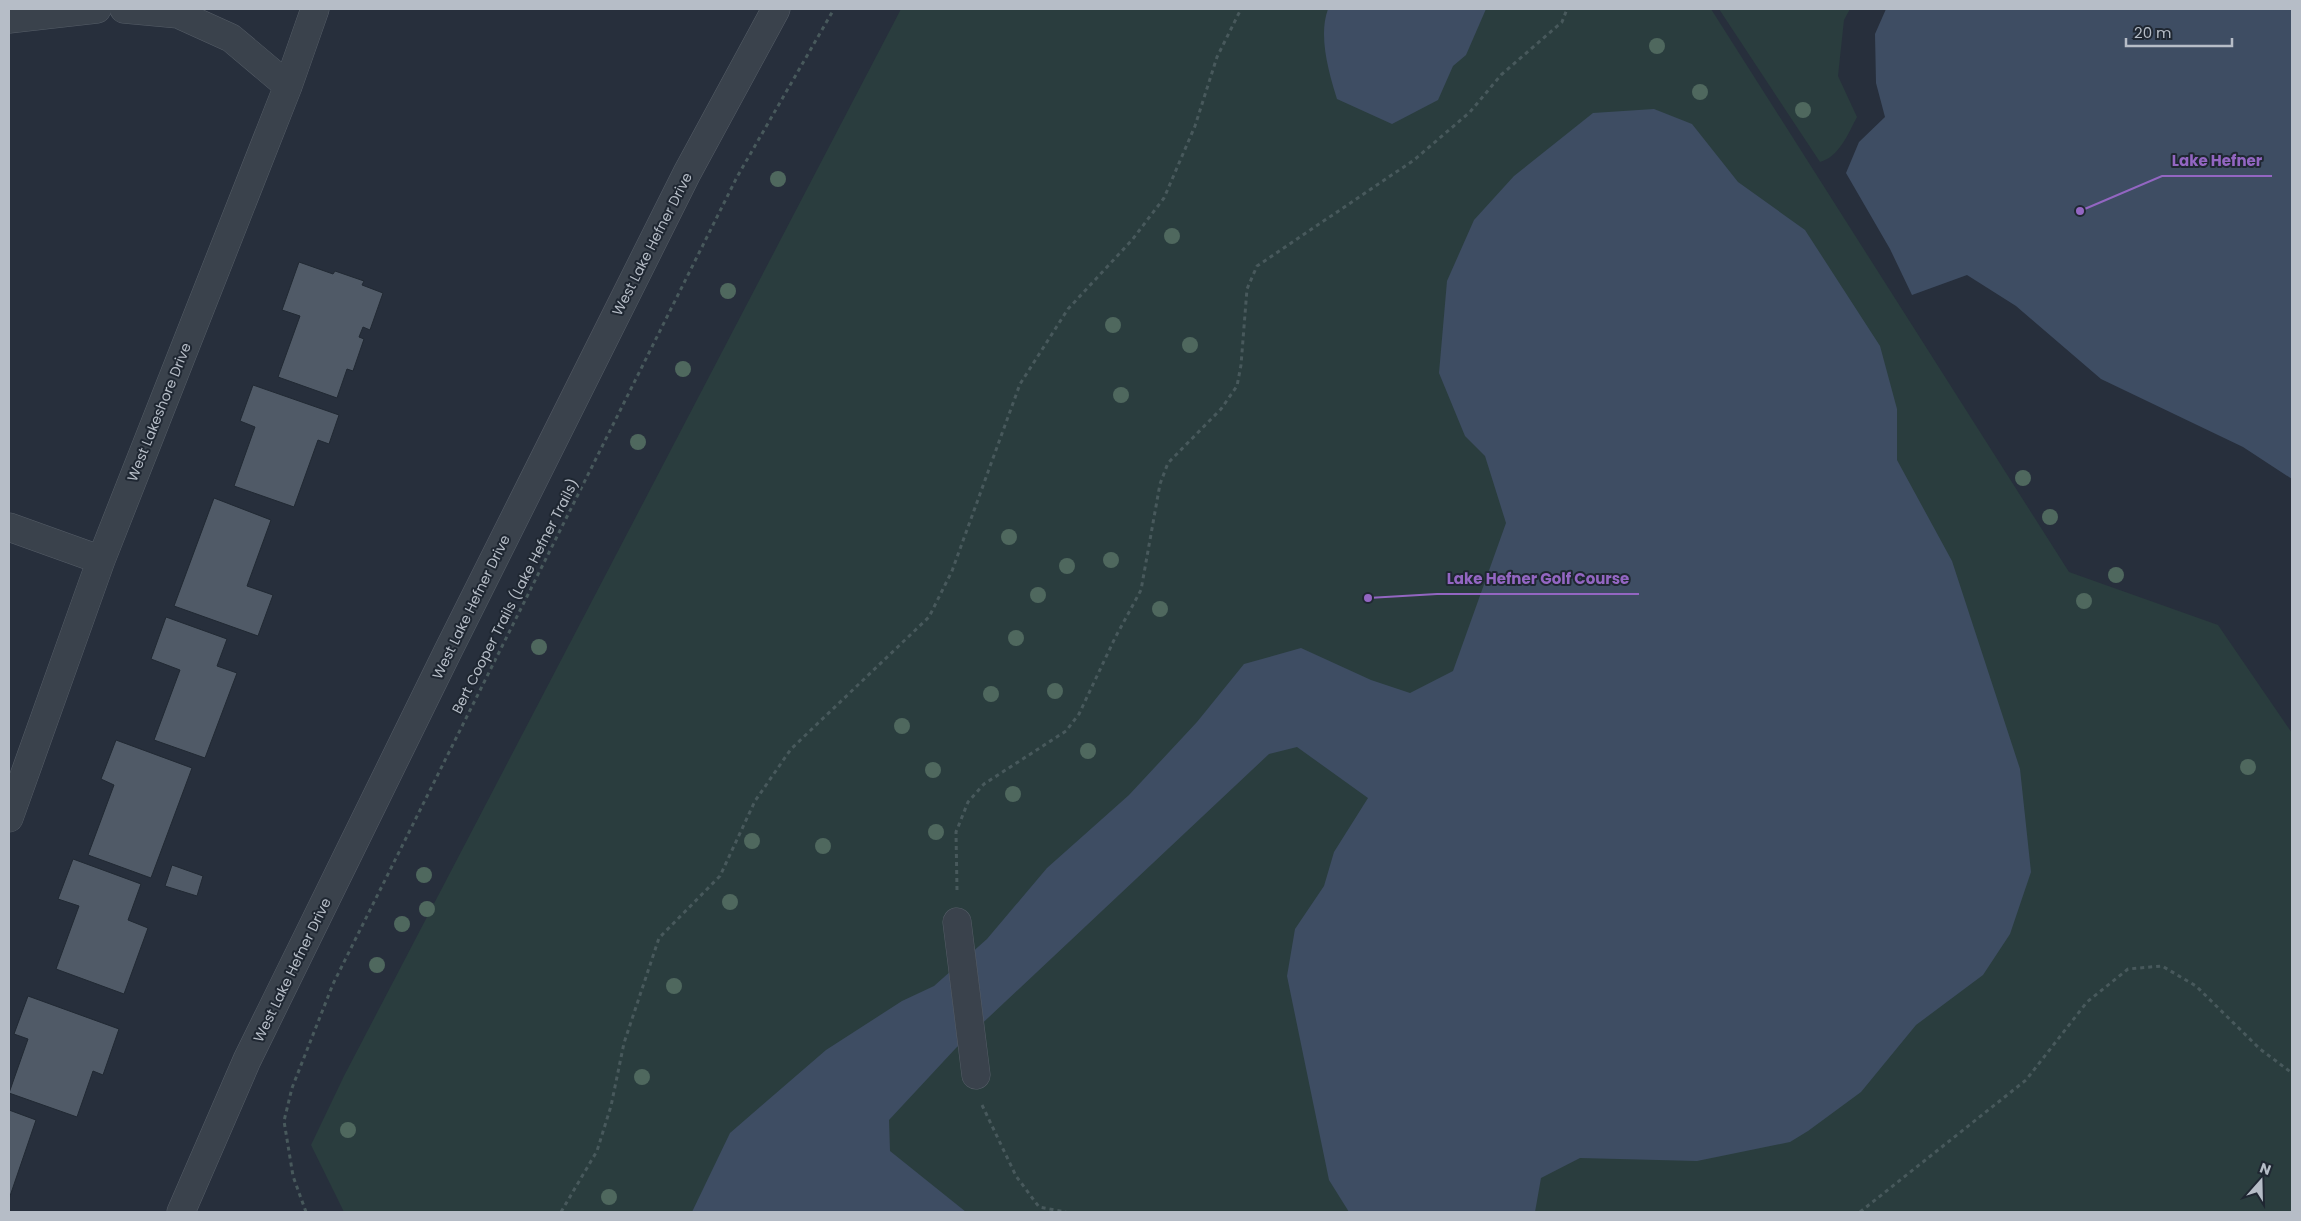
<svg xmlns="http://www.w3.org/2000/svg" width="2301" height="1221" font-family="Poppins,sans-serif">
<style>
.green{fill:#2a3d3e}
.water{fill:#3e4d63}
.building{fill:#505a67;stroke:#212933}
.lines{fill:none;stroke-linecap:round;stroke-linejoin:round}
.minor-casing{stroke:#555d67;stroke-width:29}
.path{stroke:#48595c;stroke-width:3;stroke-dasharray:4 4;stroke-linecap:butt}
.minor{stroke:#3a424c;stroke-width:28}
.tree{fill:#4f685e}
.labels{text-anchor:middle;stroke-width:4;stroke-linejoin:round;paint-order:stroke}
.street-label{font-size:14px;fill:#b6bdc7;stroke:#1f2732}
.leader{fill:none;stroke:#9366c2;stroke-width:2}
.callout-dot{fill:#9366c2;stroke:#1f2732;stroke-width:2}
.callout-label{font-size:15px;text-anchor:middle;font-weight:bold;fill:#9366c2;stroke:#1f2732;stroke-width:4;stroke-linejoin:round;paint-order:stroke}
</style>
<rect width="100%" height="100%" fill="#272f3c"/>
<!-- green -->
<path class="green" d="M901 9H1711L2069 572 2218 625 2292 733V1212H344L311 1145 344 1076Z
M1719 9H1850L1844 20 1838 76 1857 117C1848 134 1839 157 1820 162Z"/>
<!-- water -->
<path class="water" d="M1328 9H1486L1466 55 1453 66 1438 100 1392 124 1337 99C1329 73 1318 36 1328 9Z
M1886 9H2292V479L2243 447 2101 379 2016 306 1967 275 1912 295 1890 249 1846 173 1859 142 1885 117 1876 83 1875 34Z
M1654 109 1692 124 1738 182 1805 230 1880 346 1897 409V460L1952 561 2020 769 2031 872 2010 934 1983 975 1916 1025 1861 1092 1808 1131 1790 1142 1697 1161 1580 1158 1541 1178 1535 1212H1349L1329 1180 1287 976 1295 929 1324 886 1334 852 1368 798 1297 747 1269 754 956 1048 889 1120 890 1151 966 1212H692L730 1133 826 1050 902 1001 934 986 987 939 1047 868 1129 795 1197 722 1244 664 1301 648 1371 680 1410 693 1453 671 1506 523 1485 456 1465 436 1439 373 1447 281 1474 220 1514 176 1593 113Z"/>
<!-- building -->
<path class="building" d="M299 262 333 274 335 271 364 281 362 285 383 293 370 330 363 327 359 337 364 339 353 371 347 369 337 398 278 377 300 316 282 310Z
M253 385 339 415 329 444 318 440 294 507 234 486 255 427 240 421Z
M214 498 271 520 247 586 273 595 258 636 174 606Z
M166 617 227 639 217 666 237 673 205 758 154 740 180 670 151 659Z
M116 740 192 768 151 878 88 855 114 785 101 779Z
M73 859 141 884 128 920 148 928 124 994 56 969 79 906 58 899Z
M172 865 203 876 197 896 165 886Z
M28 996 119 1029 103 1075 93 1071 77 1117 9 1093 28 1039 14 1034Z
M9 1110 36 1120 9 1199Z"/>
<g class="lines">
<!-- minor casing -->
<g class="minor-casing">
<path id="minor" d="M124 9 178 14 231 38 288 86
M9 19 97 9
M9 527 101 560
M9 818 101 560 288 86 315 9
M957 922 976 1075
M181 1212 247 1060 448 651 687 173 776 9"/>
</g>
<!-- path -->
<path class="path" d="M957 890 956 832 968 802 984 784 1066 731 1079 714 1115 638 1141 590 1160 484 1168 463 1221 409 1237 386 1241 365 1247 289 1257 266 1414 160 1470 112 1501 75 1562 22 1567 9
M982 1105 1016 1176 1039 1207 1066 1212
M306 1212 293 1176 284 1121 292 1088 333 984 737 177 834 9
M561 1212 597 1151 611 1106 624 1043 659 938 720 876 755 801 791 749 929 617 952 571 1020 384 1068 309 1132 240 1164 198 1195 126 1217 57 1241 9
M1860 1212 2026 1080 2087 1002 2128 969 2162 966 2196 986 2260 1049 2292 1073"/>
<!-- minor -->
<use href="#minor" class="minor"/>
</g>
<!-- trees -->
<g class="tree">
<circle cx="1657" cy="46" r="8"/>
<circle cx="1700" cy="92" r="8"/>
<circle cx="1803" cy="110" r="8"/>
<circle cx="778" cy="179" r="8"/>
<circle cx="1172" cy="236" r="8"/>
<circle cx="728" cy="291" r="8"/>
<circle cx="1113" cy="325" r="8"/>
<circle cx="1190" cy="345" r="8"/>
<circle cx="683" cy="369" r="8"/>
<circle cx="1121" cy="395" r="8"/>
<circle cx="638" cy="442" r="8"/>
<circle cx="2023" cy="478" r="8"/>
<circle cx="2050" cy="517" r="8"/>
<circle cx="1009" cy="537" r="8"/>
<circle cx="1111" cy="560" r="8"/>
<circle cx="1067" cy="566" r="8"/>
<circle cx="2116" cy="575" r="8"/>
<circle cx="1038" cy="595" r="8"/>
<circle cx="2084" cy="601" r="8"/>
<circle cx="1160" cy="609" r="8"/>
<circle cx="1016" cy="638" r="8"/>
<circle cx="539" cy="647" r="8"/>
<circle cx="1055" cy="691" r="8"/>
<circle cx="991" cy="694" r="8"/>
<circle cx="902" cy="726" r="8"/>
<circle cx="1088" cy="751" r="8"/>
<circle cx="2248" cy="767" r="8"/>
<circle cx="933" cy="770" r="8"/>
<circle cx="1013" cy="794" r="8"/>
<circle cx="936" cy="832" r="8"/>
<circle cx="752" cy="841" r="8"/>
<circle cx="823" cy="846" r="8"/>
<circle cx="424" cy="875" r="8"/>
<circle cx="730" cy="902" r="8"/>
<circle cx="427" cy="909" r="8"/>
<circle cx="402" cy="924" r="8"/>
<circle cx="377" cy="965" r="8"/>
<circle cx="674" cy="986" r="8"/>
<circle cx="642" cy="1077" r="8"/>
<circle cx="348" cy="1130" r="8"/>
<circle cx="609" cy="1197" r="8"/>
</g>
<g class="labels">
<!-- street labels -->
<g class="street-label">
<text transform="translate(652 244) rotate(-63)" y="5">West Lake Hefner Drive</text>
<text transform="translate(159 412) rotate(-68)" y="5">West Lakeshore Drive</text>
<text transform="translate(515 596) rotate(-63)" y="5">Bert Cooper Trails (Lake Hefner Trails)</text>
<text transform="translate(471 607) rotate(-64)" y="5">West Lake Hefner Drive</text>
<text transform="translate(292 970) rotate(-64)" y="5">West Lake Hefner Drive</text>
</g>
</g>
<!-- callouts -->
<path class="leader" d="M2080 211L2162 176H2272M1368 598L1437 594H1639"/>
<g class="callout-dot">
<circle cx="2080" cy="211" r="5"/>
<circle cx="1368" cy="598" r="5"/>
</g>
<g class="callout-label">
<text x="2217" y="166">Lake Hefner</text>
<text x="1538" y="584">Lake Hefner Golf Course</text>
</g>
<!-- border -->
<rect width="2301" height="1221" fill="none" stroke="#b6bdc7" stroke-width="20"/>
<!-- north arrow -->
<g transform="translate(2261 1181) rotate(20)" stroke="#1f2732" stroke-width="4" paint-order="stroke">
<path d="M0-4L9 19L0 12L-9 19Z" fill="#b6bdc7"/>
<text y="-8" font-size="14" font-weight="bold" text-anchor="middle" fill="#b6bdc7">N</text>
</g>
<!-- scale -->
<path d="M2126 38v8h106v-8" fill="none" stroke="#b6bdc7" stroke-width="2.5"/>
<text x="2134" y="38" font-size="15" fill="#b6bdc7" stroke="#1f2732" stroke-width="4" paint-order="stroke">20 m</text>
</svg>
